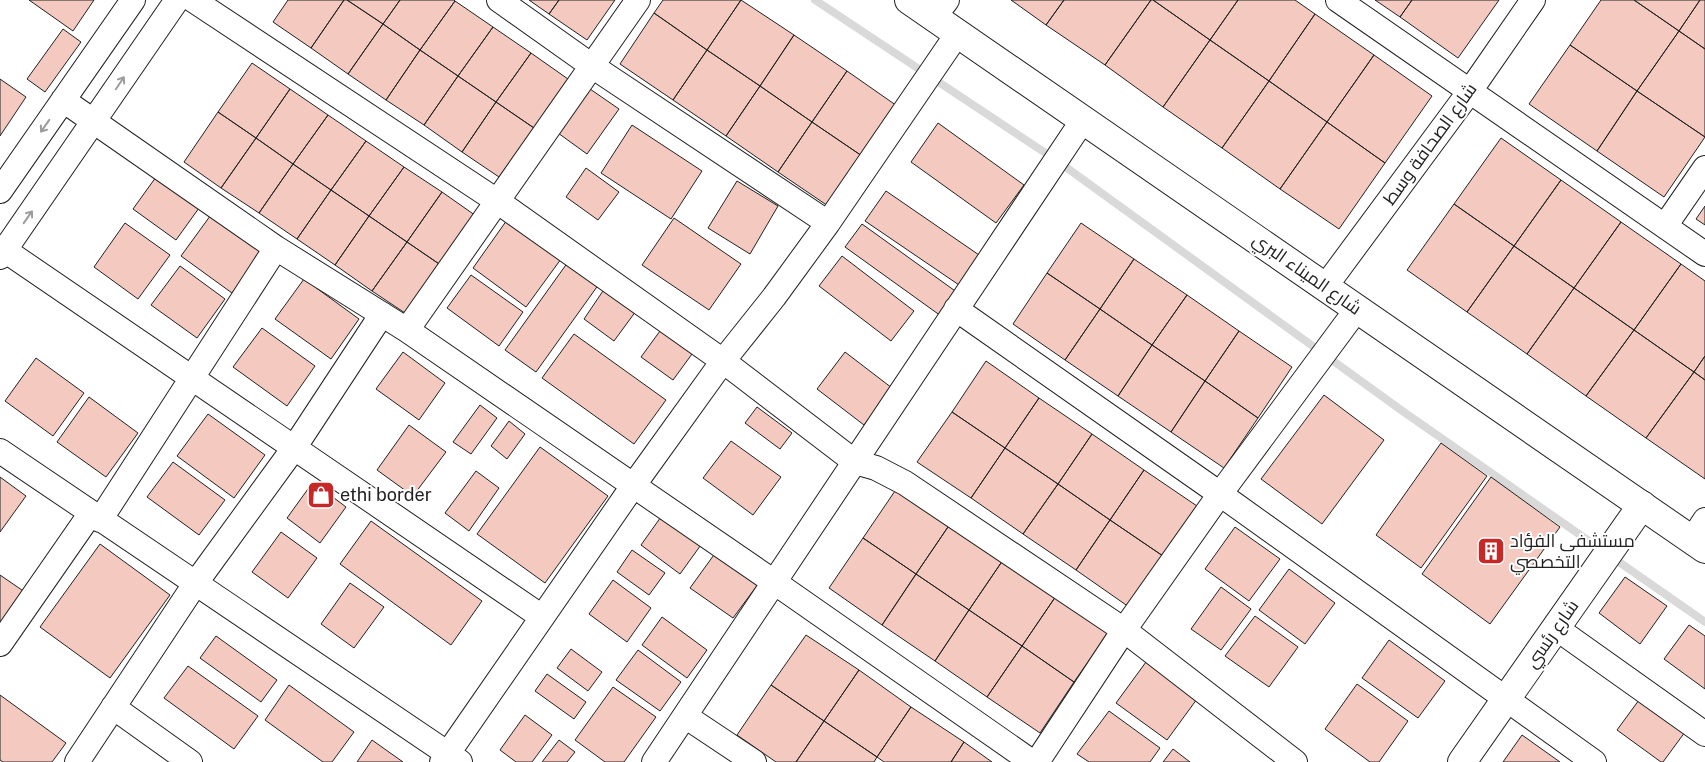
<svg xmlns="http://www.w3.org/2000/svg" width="1705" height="762" font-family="'Public Sans',Cairo,sans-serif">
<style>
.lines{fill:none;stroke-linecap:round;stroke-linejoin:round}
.stream{stroke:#d9d9d9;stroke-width:8}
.building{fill:#f3c9c0;stroke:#222}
.minor-casing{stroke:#222;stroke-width:26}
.tertiary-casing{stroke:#222;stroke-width:30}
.trunk-casing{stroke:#222;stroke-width:30}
.minor{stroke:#fff;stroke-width:24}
.tertiary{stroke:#fff;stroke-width:28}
.trunk{stroke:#fff;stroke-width:28}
.oneway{stroke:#9c9c9c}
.labels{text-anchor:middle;stroke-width:4;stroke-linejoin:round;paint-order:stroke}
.street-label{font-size:18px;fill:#222;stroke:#fff}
.poi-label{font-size:18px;fill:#222;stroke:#fff;text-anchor:start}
</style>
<rect width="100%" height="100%" fill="#fff"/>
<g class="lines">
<!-- stream -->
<path class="stream" d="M815 0 1056 160 1401 410 1705 622"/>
</g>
<!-- building -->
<path class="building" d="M29 0H94L73 31Z
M288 0H344L311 48 273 22Z
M344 0H347L383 24 348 74 311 48Z
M347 0H400L383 24Z
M400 0H454L455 1 420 50 383 24Z
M529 0H559L549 14Z
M559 0H615L587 40 549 14Z
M663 0H741L707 50 654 13Z
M741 0 794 35 760 86 707 50Z
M1011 0H1064L1046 25Z
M1064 0H1151L1105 65 1046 25Z
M1151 0H1153L1210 40 1163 107 1105 65Z
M1153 0H1238L1210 40Z
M1238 0H1295L1315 14 1269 81 1210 40Z
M1375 0H1412L1400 17Z
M1412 0H1499L1458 58 1400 17Z
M1601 0H1634L1679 31 1637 91 1570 45Z
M1634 0H1700L1679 31Z
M1700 0H1705V49L1679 31Z
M455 1 493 27 458 76 420 50Z
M654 13 707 50 673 100 620 64Z
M1315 14 1374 55 1327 122 1269 81Z
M383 24 420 50 386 100 348 74Z
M493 27 531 53 496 102 458 76Z
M63 29 81 42 45 92 27 79Z
M1679 31 1705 49V137L1637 91Z
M794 35 847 71 812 122 760 86Z
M1210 40 1269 81 1222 148 1163 107Z
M1570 45 1637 91 1597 151 1529 104Z
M420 50 458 76 424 125 386 100Z
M707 50 760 86 726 136 673 100Z
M531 53 568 79 534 128 496 102Z
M1374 55 1432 96 1385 163 1327 122Z
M252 63 290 89 256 138 218 112Z
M847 71 900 108 865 158 812 122Z
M458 76 496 102 462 152 424 125Z
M0 79 26 97 0 136Z
M1269 81 1327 122 1280 189 1222 148Z
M760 86 812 122 778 172 726 136Z
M290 89 328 115 293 164 256 138Z
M590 89 619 109 587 154 558 133Z
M1637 91 1705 137 1664 197 1597 151Z
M496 102 534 128 499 177 462 152Z
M218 112 256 138 221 188 184 162Z
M328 115 366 141 331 190 293 164Z
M812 122 865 158 831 208 778 172Z
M1327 122 1385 163 1339 229 1280 189Z
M938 123 1024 185 996 223 911 162Z
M632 125 702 171 671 219 601 173Z
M256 138 293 164 259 213 221 188Z
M1501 138 1561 180 1514 246 1454 204Z
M366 141 404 167 369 216 331 190Z
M293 164 331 190 297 239 259 213Z
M404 167 442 192 407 242 369 216Z
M586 168 619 192 598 220 566 197Z
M156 177 199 208 176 240 133 209Z
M1561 180 1621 222 1574 288 1514 246Z
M737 181 778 206 750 254 708 228Z
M331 190 369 216 335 265 297 239Z
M886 191 982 257 962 287 865 221Z
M442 192 479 218 445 268 407 242Z
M1454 204 1514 246 1467 312 1407 270Z
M1705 206V225L1696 219Z
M213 212 264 249 232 293 181 256Z
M369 216 407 242 372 291 335 265Z
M674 218 741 264 709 310 642 265Z
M507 220 561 259 526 307 473 268Z
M1621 222 1681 264 1634 330 1574 288Z
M125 223 170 255 138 299 94 267Z
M1081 223 1134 259 1100 309 1047 273Z
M862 224 958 293 941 316 845 247Z
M407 242 445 268 411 317 372 291Z
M1514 246 1574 288 1527 354 1467 312Z
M842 256 914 311 891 341 819 286Z
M1134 259 1187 295 1152 345 1100 309Z
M568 262 599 284 536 372 505 350Z
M1681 264 1705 281V356L1694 372 1634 330Z
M180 266 225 299 197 338 151 305Z
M1047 273 1100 309 1065 360 1013 324Z
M471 275 523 312 499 346 447 308Z
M304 279 359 319 331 359 275 319Z
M605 288 636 311 614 341 584 319Z
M1574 288 1634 330 1586 396 1527 354Z
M1187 295 1239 331 1205 381 1152 345Z
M1100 309 1152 345 1118 396 1065 360Z
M262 328 315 366 287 406 233 367Z
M1634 330 1694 372 1646 438 1586 396Z
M660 331 692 354 673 380 641 357Z
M1239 331 1292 367 1258 418 1205 381Z
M574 334 666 400 634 444 542 378Z
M1152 345 1205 381 1171 432 1118 396Z
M403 352 445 383 419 420 376 389Z
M845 352 892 388 864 425 817 389Z
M1705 356V380L1694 372Z
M36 358 84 393 53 436 5 401Z
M986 361 1039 398 1005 448 952 412Z
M1694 372 1705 380V479L1646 438Z
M1205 381 1258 418 1224 468 1171 432Z
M1324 395 1384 440 1322 524 1261 479Z
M89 397 138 433 106 477 57 442Z
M1039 398 1092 434 1058 484 1005 448Z
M480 405 497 418 471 454 453 442Z
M757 407 792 433 780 449 745 423Z
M952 412 1005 448 971 498 917 462Z
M208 414 265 455 234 498 177 456Z
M509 421 525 434 507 459 491 446Z
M409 425 446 452 413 496 377 470Z
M1092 434 1144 470 1110 520 1058 484Z
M731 441 781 477 753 515 703 478Z
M1441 443 1487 476 1421 568 1376 535Z
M540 447 608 496 545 583 477 534Z
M1005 448 1058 484 1023 534 971 498Z
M173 462 225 500 199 535 147 497Z
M1144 470 1197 506 1163 556 1110 520Z
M476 471 499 488 469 531 445 513Z
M0 477 26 496 0 532Z
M1491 477 1560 527 1490 624 1422 574Z
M313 482 346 507 320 543 287 518Z
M1058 484 1110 520 1076 570 1023 534Z
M897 488 950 524 916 574 863 538Z
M663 514 703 542 680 574 641 545Z
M1110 520 1163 556 1129 607 1076 570Z
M371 521 482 601 451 645 340 564Z
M950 524 1003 560 969 610 916 574Z
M1235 527 1280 559 1249 601 1205 569Z
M281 532 317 558 288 598 252 572Z
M863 538 916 574 882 625 829 588Z
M100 544 170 595 110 678 40 627Z
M632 550 665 573 649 595 617 572Z
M716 552 759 583 733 618 690 588Z
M1003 560 1056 596 1022 646 969 610Z
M1289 569 1335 603 1305 644 1259 610Z
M916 574 969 610 935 661 882 625Z
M0 575 32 597 0 643Z
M1625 577 1667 606 1640 644 1599 613Z
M613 580 651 608 627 642 589 614Z
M350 583 384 607 354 648 321 624Z
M1221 587 1251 609 1221 650 1191 629Z
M1056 596 1109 632 1074 682 1022 646Z
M969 610 1022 646 987 697 935 661Z
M1255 616 1298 647 1269 687 1225 656Z
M662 617 707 650 687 678 642 645Z
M1689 625 1705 636V689L1664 659Z
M806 635 859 670 824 721 771 685Z
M216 636 277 680 261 702 200 658Z
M1389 640 1445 681 1418 718 1362 678Z
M1022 646 1074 682 1040 733 987 697Z
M571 649 602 672 588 691 557 668Z
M638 650 681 682 660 711 616 680Z
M1146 662 1197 699 1167 740 1116 703Z
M188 666 258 716 234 749 164 698Z
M859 670 911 707 877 757 824 721Z
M547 674 586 702 574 719 535 691Z
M1357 684 1408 721 1379 762H1370L1325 729Z
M289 685 354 732 332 762H323L265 720Z
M771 685 824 721 796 762H776L737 735Z
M613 687 656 717 624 762H605L575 740Z
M0 695 66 743 52 762H3L0 760Z
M1639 700 1685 732 1663 762H1661L1617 730Z
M911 707 964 742 951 762H884L877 757Z
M1109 711 1160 748 1150 762H1089L1077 754Z
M525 715 552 735 532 762H516L500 750Z
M824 721 877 757 874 762H796Z
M1522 735 1560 762H1503Z
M372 740 403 762H357Z
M559 740 575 752 567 762H542Z
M964 742 992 762H951Z
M1173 749 1190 762H1163Z"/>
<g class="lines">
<!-- minor casing -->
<g class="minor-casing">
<path id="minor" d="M193 0 497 201 723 361 855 462 876 468 905 483 1124 630 1295 762
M499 0 592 66 828 223
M1338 0 1705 254
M934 17 947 0
M63 100 276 248 407 330 774 582 1032 762
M0 191 133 0
M1665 226 1705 168
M0 247 542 617
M0 257 177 0
M1325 287 1470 91 1533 0
M956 309 1220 494 1594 762
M407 330 638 0
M0 451 460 762
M100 520 276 248
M1692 540 1705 520
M1556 628 1705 734
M0 644 91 513
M113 707 190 762
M685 716 754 762
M77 762 195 584 294 448 382 314
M442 762 633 486 723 361 774 297 828 223 958 33
M654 762 1083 120
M1037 762 1124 630 1220 494 1357 309"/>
</g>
<!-- tertiary casing -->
<g class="tertiary-casing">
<path id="tertiary" d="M1462 762 1642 505"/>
</g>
<!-- trunk casing -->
<g class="trunk-casing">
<path id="trunk" d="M909 0 1705 549"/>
</g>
<!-- minor -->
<use href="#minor" class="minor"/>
<!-- tertiary -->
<use href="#tertiary" class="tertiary"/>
<!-- trunk -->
<use href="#trunk" class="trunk"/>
</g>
<!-- one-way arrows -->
<defs><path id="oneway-shaft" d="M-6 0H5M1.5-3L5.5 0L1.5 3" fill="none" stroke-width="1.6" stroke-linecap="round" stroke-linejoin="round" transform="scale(1.25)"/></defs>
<g class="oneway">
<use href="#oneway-shaft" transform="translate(120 83) rotate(-56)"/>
<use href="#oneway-shaft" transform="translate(45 126) rotate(125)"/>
<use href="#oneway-shaft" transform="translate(28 217) rotate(-55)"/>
</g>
<!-- icons -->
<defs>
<g id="shop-square" transform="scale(1.4375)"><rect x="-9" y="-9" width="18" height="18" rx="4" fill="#c62828" stroke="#fff"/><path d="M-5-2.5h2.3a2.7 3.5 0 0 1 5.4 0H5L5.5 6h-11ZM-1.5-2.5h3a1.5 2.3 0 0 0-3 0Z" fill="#fff"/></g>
<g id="building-square" transform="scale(1.4375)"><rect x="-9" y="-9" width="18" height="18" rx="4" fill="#c62828" stroke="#fff"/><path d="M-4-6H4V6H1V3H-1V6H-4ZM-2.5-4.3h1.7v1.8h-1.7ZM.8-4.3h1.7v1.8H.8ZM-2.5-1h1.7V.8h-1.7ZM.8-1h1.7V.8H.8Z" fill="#fff"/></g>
</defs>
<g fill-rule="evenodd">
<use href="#shop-square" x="321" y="495"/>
<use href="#building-square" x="1491" y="551"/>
</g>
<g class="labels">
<!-- street labels -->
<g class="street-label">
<text transform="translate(1430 144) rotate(-54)" y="6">شارع الصحافة وسط</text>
<text transform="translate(1307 274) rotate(35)" y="6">شارع الميناء البري</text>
<text transform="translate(1552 634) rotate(-55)" y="6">شارع رئسي</text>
</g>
<!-- poi labels -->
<g class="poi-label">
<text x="340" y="501">ethi border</text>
<text x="1510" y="547">مستشفى الفؤاد<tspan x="1510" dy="21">التخصصي</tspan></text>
</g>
</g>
</svg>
